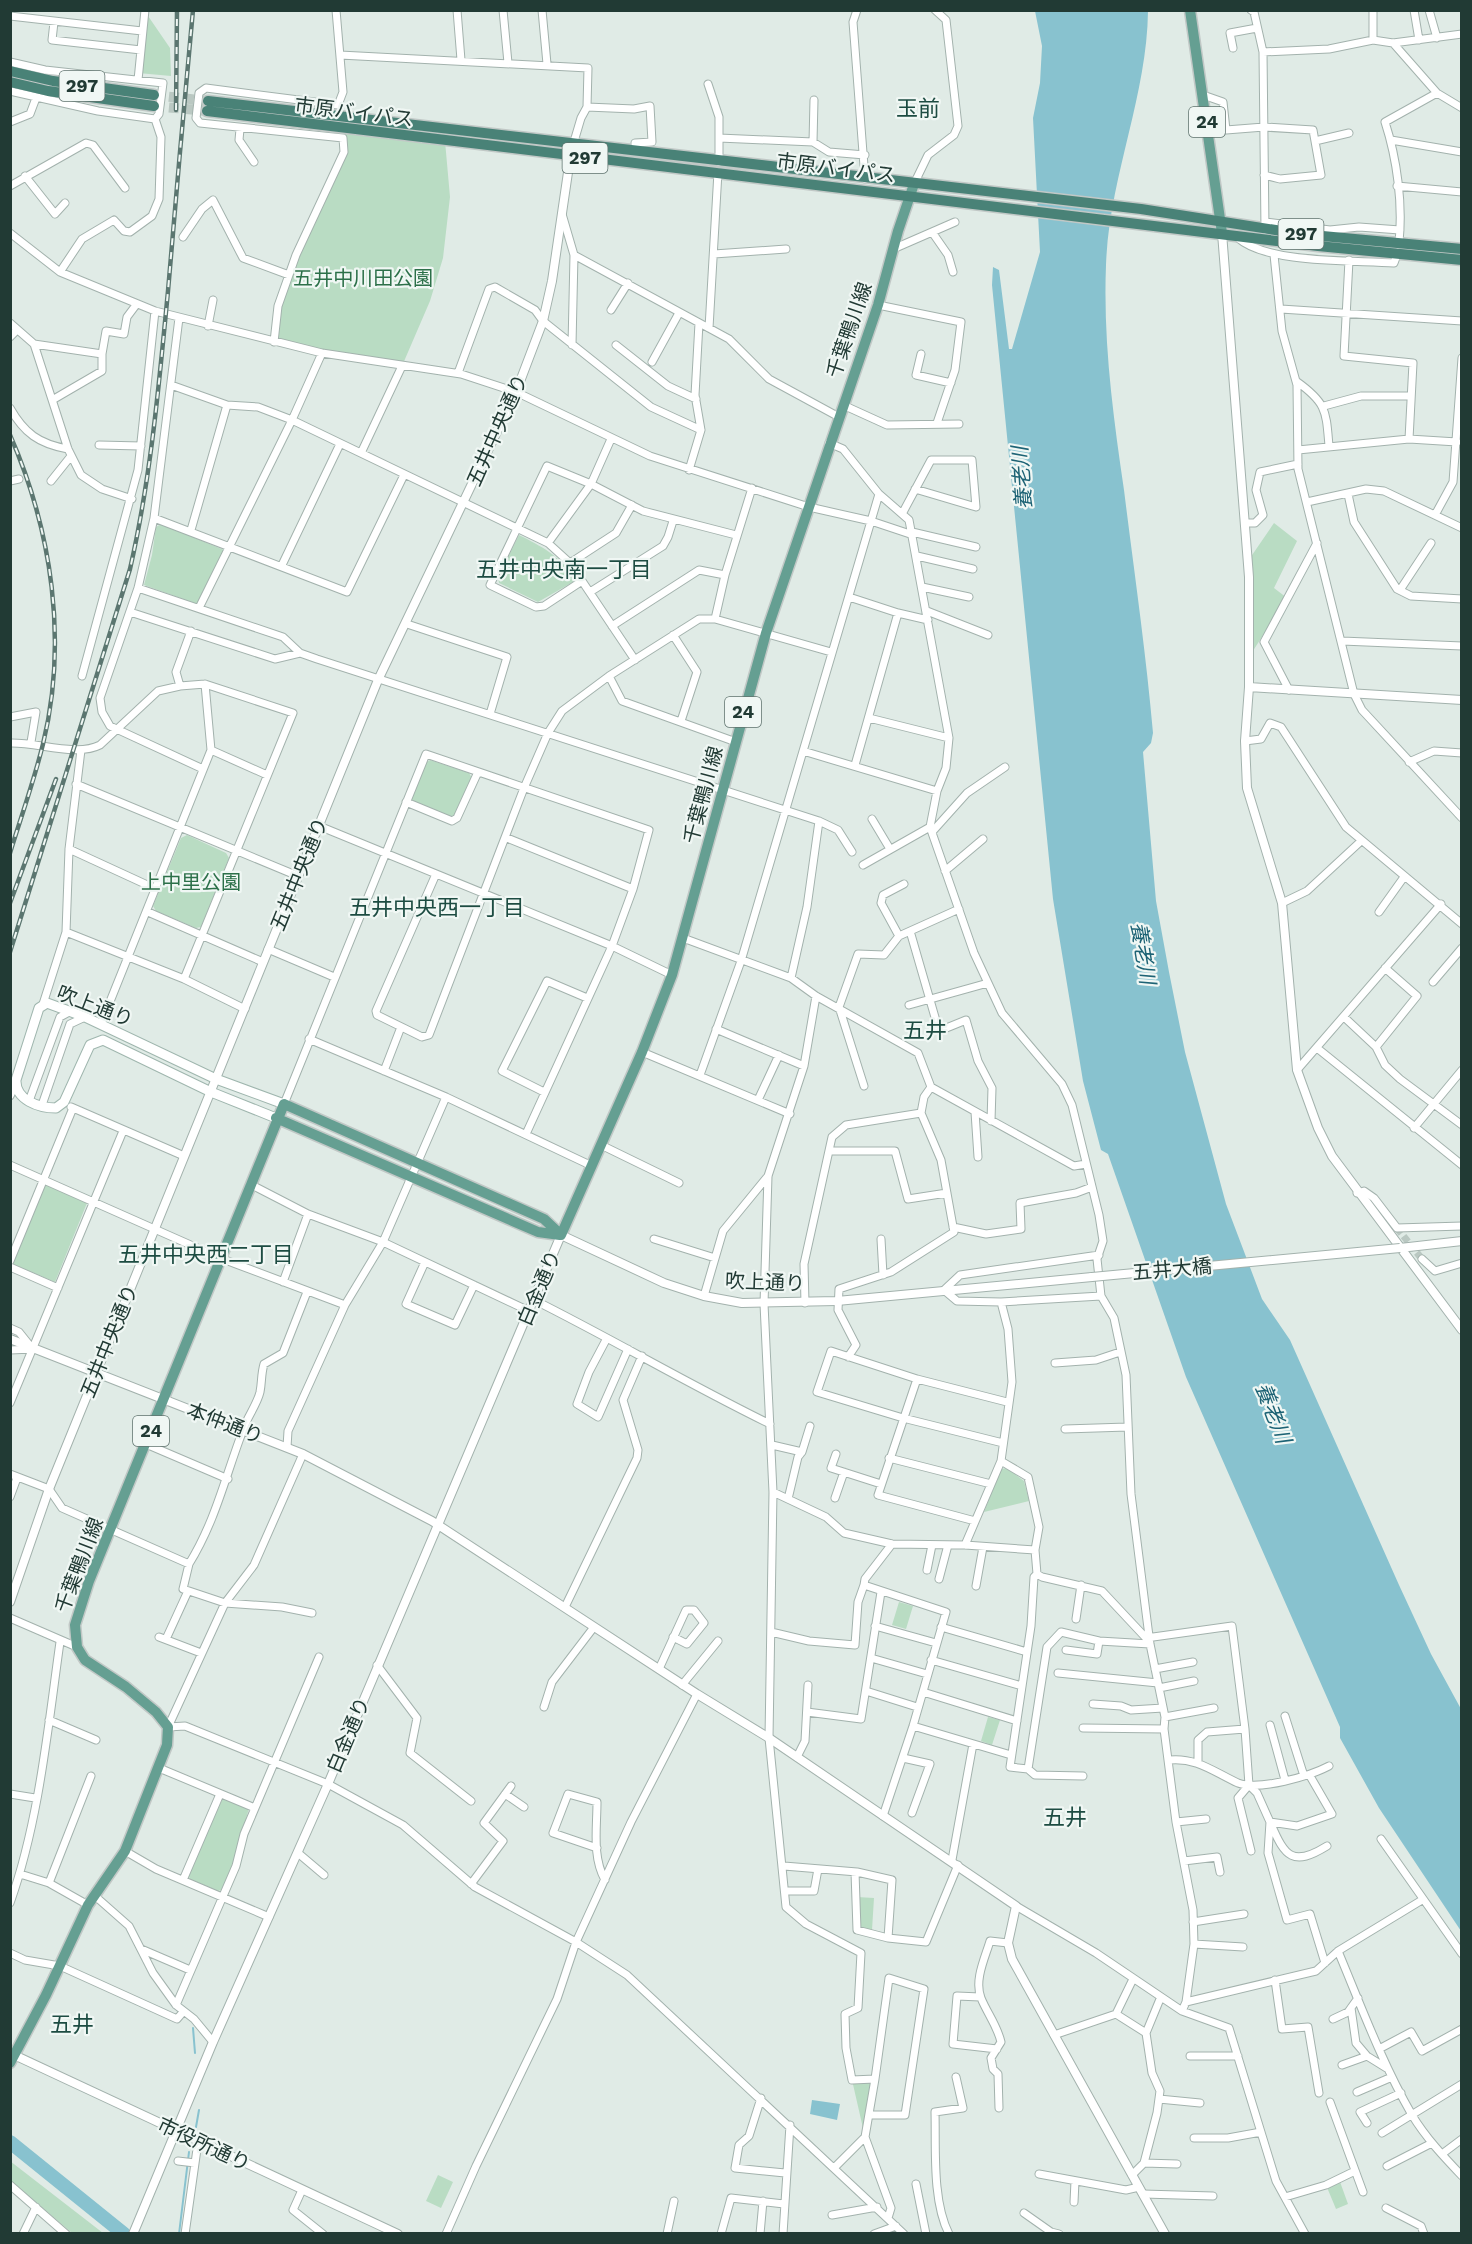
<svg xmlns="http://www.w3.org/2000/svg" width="1472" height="2244" font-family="'Work Sans','Noto Sans JP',sans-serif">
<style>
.green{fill:#b9dcc3}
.water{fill:#88c2cf}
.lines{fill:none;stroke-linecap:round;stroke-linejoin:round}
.stream{stroke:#88c2cf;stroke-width:2}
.river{stroke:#88c2cf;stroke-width:14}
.minor-tunnel{stroke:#bac8c2;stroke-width:7;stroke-dasharray:7 3.5;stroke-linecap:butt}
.trunk-tunnel{stroke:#bac8c2;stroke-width:10;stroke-dasharray:10 5;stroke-linecap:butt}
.minor-casing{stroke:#a3b2ad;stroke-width:9}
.tertiary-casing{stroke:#a3b2ad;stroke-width:10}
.secondary-casing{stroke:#9fb6ae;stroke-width:11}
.primary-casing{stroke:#c1c8c6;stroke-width:13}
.trunk-casing{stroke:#c1c8c6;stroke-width:13}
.minor{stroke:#fff;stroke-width:7}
.tertiary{stroke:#fff;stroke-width:8}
.secondary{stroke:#fff;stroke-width:9}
.primary{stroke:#659f92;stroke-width:10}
.trunk{stroke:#498277;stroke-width:10}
.rail-casing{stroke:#5b7670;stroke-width:4.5}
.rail{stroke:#f0f7f4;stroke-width:2;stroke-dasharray:7;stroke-linecap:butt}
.tertiary-bridge-casing{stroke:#a3b2ad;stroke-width:10;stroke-linecap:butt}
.tertiary-bridge{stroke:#fff;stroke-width:8}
.labels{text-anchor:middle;stroke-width:4.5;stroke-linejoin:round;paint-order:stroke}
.shield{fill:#f0f7f4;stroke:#5f736e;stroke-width:1.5}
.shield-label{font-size:18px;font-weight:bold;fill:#213a34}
.street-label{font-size:20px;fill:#213a34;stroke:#f0f7f4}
.park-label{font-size:20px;fill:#2c7049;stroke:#f0f7f4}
.water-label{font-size:21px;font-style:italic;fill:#1d6375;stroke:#f0f7f4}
.quarter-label{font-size:22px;fill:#1d4c42;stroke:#f0f7f4}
</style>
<rect width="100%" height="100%" fill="#e0ebe6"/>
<!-- green -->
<path class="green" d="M146 13 170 48 171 76 138 73Z
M346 129 445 141 450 197 443 258 430 301 402 366 274 342 278 306 296 255 344 152 343 138Z
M1274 523 1297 541 1274 588 1287 598 1249 657 1248 561Z
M161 524 224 550 197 604 144 585 152 555 156 527Z
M519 535C541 546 560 556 574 577L573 582 538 602 499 583 498 577Z
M430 760 469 773 472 778 456 814 450 817 412 800 411 797 427 762Z
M187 835 226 853 229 858 201 927 196 928 156 911 153 906 181 838Z
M45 1184 87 1203 55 1282 13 1264Z
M1007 1468 1024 1481 1029 1501 984 1512 1001 1469Z
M899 1602 913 1606 906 1629 892 1625Z
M988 1717 1000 1720 992 1745 981 1741Z
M223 1798 249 1808 234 1864 222 1890 218 1891 190 1879 188 1875Z
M857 1897 874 1898 872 1930 862 1929 859 1926Z
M875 2079 865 2137 852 2080Z
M10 2161 103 2233H72L11 2181Z
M438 2175 453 2182 441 2208 426 2201Z
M1339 2179 1348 2204 1336 2209 1326 2185Z"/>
<!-- water -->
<path class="water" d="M1035 11H1148C1147 97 1109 178 1106 265 1103 341 1113 415 1124 490 1134 571 1146 652 1153 733L1151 743 1143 752 1156 901 1169 972 1185 1052 1226 1204 1262 1299 1290 1340 1399 1585 1431 1654 1461 1709V1931L1379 1808 1340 1738V1727L1186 1377 1108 1154 1101 1150 1083 1081 1053 899 992 285 993 267 999 270 1009 349H1012L1040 252 1033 118 1040 83 1042 46Z
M812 2100 840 2104 837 2120 810 2114Z"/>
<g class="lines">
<!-- stream -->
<path class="stream" d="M193 2028 195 2053
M196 2127 199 2110
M179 2234 189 2152"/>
<!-- river -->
<path class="river" d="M10 2142 124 2234"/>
<!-- minor-tunnel -->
<path class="minor-tunnel" d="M1397 1228 1422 1259"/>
<!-- trunk-tunnel -->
<path class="trunk-tunnel" d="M154 95 208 101
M154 106 207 111"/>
<!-- minor casing -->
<g class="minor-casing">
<path id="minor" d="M457 10 461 60
M503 10 508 63
M542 10 547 64
M857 10 853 22 865 179
M1251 10 1254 12 1263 52 1265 230
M1373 10V40
M1414 10 1419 40
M1429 10 1437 38
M10 16 142 31
M54 22 52 40 141 50
M1393 43 1437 93 1462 108
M1233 48 1230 33 1257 28
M1263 52 1329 49 1373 40 1393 43 1462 34
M340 55 588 68 587 107 581 118 573 145
M10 62 45 70 163 83 159 114 155 119
M138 80 145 10
M708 84 719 117V162
M10 91 98 111 155 119
M1203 95 1223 102 1226 130 1264 127 1313 130 1321 175 1280 179 1264 175
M587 107 634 109 650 106 652 142 635 143
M10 122 30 114 36 98
M240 129 239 140 254 162
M719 138 813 142 829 152 865 155
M1391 140 1462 152
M1315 141 1349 133
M813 142 814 100
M25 176 55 214 65 203
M914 184 928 155 954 135 958 126 946 20 935 10
M10 186 86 143 93 145 125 188
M1397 186 1462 192
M562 214 574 255 572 345
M1265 222 1330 230 1359 227 1400 230
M932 232 948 255 953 272
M10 233 60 272 155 311 322 353 461 374 516 392 650 456 809 507 871 521 913 535
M183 237 202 209 213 200 243 258 289 275
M1238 238C1268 264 1352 260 1394 263L1398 252
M1399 242C1403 204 1397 159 1385 122L1437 93
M893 249 955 222
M714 254 786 249
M574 255 729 339 769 379 839 417
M1274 255 1282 331 1297 385 1298 469 1354 694 1362 710 1462 818
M1349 260 1344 356 1413 363 1409 439
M60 272 82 239 114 220 124 231 130 232 152 216 159 199 161 137 155 119
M878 305 961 322 955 370 937 423
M1281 309 1462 321
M611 310 628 283
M179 318 154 518 138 588 100 698 102 712 110 726 203 769
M10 323 34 344 102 354V371L54 399
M208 326 213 300
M709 328 718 172
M10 337 17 330
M274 342 278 306 296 255 344 152 343 138 200 123 196 118 199 93 206 88 338 105 343 92 336 10
M34 344 68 449 81 475 102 489 132 499
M616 345 668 386 696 399
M102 354 106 331 124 334 127 317 136 305
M921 354 916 375 951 383
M652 362 679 313
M458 373 489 289 495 287 535 310 543 321 651 407 701 430
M1296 381C1327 403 1326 411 1329 446
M171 385 227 405 258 407 292 420 548 543 570 563 635 660
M843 405 887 425 959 424
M1324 406 1361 396H1411
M10 408C24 433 39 444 68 449
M829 443 843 449 879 494 909 520 949 738 946 768 937 791 930 827 974 953 1002 1013 1062 1084 1072 1105 1099 1215 1103 1241 1097 1259 1101 1296 1114 1318 1126 1375 1131 1494 1150 1644 1165 1717 1164 1729 1176 1822 1193 1910 1194 1944 1186 2002 1182 2011
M99 445 141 446
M1298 450 1409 439 1457 442
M361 453 402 366
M689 470 701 430 695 395 699 323
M10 481 19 479
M51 481 71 456
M1348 494 1354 522 1397 589 1411 596 1462 599
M1307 502 1366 489 1384 491 1462 528
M902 514 931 460H972L976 507 915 489
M1435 515 1453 482 1462 358
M154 518 347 592 404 475
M1245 523H1255L1263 515 1256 490 1260 472 1298 464
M191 530 227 405
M912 532 976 547
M548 543 591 484 611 439
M917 556 973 569
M570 563 616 533 632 505
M282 565 340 444
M582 581 544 606 536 607 490 585 547 466 591 484 643 511 736 535
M922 587 969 597
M138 588 283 637 300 653 317 659 819 821 838 830 852 852
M1400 590 1431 543
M590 592 663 546 668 537 673 521
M849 597 898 613 928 620
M199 608 292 420 322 353
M927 611 988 635
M130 612 275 659 300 653
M715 619 725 575 752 488
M407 624 507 657 490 714
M612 626 699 570 725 575
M673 635 697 672 681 721
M1342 641 1462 646
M82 676 138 470 155 311
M609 676 622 701 736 742
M180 686 176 672 191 631
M1289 690 1264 642 1317 543
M10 717 36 712 31 742
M869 718 949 738
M1245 741 1261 739 1270 723 1281 727 1346 827 1462 924
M10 743C37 742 77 757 100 745L158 691 180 686 205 684 293 713 184 979
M211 750 267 775
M803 751 937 791
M1409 762 1434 751 1462 753
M855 765 898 613
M76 784 298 876
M406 802 452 821 457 818 478 772
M872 819 890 849
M319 826 612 946 672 975
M932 832 967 793 1005 767
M507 838 633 889
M69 849 156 889
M863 865 930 827
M945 871 983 839
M436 874 376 1011 377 1015 422 1037 429 1035 524 788 548 733 562 711 609 676 699 619H715L831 652
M1282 903 1307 891 1360 842
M148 912 263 962
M1379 912 1404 877
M910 931 939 1031 966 1020 978 1061 992 1088 991 1121
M66 932 184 979 245 1009
M899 936 881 903 883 895 904 884
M683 938 791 978 816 996 918 1053 931 1087 1074 1166 1086 1164
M268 949 334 977
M791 978 807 907 819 821
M1433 982 1462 948
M816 996 804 1066 768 1176 764 1304 773 1492 769 1738 786 1907 806 1924 861 1953 858 2008 845 2014 846 2048 852 2080 875 2079 865 2137 835 2167
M43 1004 66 932 69 849 81 750
M909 1005 988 983
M1344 1017 1376 1047 1385 1065 1400 1079 1462 1125
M101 1024 211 750 205 684
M716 1029 804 1066
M309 1039 446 1097 592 1166
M1376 1047 1417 996 1385 968
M1317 1048 1462 1165
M642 1052 790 1114
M1297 1070 1441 904
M384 1071 401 1027
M700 1075 741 961 879 494
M864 1086 839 1007 858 954 884 955 899 936 959 909
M544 1092 502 1071 547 981 587 998
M10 1096 15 1086
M758 1100 779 1055
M29 1101 60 1017 71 1011
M284 1104 426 754 649 830 633 889 612 946 526 1134
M42 1105 70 1024 85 1017
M71 1107 184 1156
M975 1112 978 1157
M1414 1128 1462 1070
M601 1145 679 1183
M829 1151H895L908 1199 947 1193
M10 1165 220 1258 345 1305
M250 1184 308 1214 383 1242 529 1311
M1357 1193 1364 1191 1374 1198 1397 1228 1462 1226
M953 1227 986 1234 1021 1229 1020 1203 1076 1193 1092 1187
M654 1239 715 1258
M881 1239 883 1275
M1099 1255 960 1275 944 1290 957 1301 1001 1302 1101 1296
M1422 1259 1435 1271 1462 1263
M10 1261 73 1108
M425 1262 406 1304 455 1325 474 1285
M10 1267 58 1288
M283 1282 308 1214
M704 1296 723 1231 768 1176
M534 1300C614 1340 690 1385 770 1424
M805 1303 804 1264 832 1137 846 1125 921 1113
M10 1328 19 1332 31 1347
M607 1338 589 1372 577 1404 598 1417 628 1349
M10 1350 33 1349
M848 1357 856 1345 838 1310 839 1289 891 1272 954 1232 941 1160 921 1113 924 1097 931 1087
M1055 1363 1096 1360 1120 1352
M917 1379 878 1495 975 1521
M10 1403 123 1131
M1065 1429 1127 1427
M1003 1443 903 1418 817 1392 831 1351 917 1379 1007 1402
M146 1444 228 1479
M772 1445 802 1452
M287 1447 288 1431 345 1305 383 1242 446 1097
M303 1454 254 1565 225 1603 168 1727 185 1726 328 1784 403 1825 475 1887 576 1942 627 1975 904 2234
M836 1454 831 1468 881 1484
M889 1458 991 1484
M1001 1461 1028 1477 1039 1527 1035 1550 1037 1574 1042 1577 1102 1591 1146 1638 1232 1626 1245 1729 1249 1785 1257 1793 1270 1822 1268 1853 1287 1920 1310 1914 1325 1963
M10 1474 49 1489 62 1508 189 1564 183 1589 225 1603 282 1607 312 1613
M773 1492 826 1517 844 1533 892 1544 965 1545 1035 1550
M10 1497 17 1478
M835 1498 844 1472
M788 1499 798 1457 802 1452 810 1426
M965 1545 1001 1461 1012 1382 1008 1329 1001 1302
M189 1564C216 1520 225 1477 243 1430 247 1417 257 1405 260 1392 262 1382 261 1374 264 1364L283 1353 307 1292
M927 1570 932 1545
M1037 1574 1034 1577 1031 1626 1010 1767 1028 1769 1035 1775 1083 1776
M939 1579 948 1545
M976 1586 983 1547
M565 1607 637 1458 638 1450 623 1400 642 1356
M10 1618 77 1647
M1076 1619 1081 1585
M875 1626 936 1643
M941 1627 1027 1652
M771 1632 809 1641 855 1645 858 1602 864 1585
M159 1637 201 1653
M166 1639 188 1591
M1066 1650 1097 1654 1099 1641 1150 1644
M871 1658 927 1674
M931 1660 1022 1686
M377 1665 417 1718 410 1753 471 1801
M659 1669 686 1610H694L704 1623 687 1644 673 1637
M1155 1669 1193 1662
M1058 1673 1158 1683
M682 1685 718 1641
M1159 1688 1194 1681
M866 1691 917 1707
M923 1692 1017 1721
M1093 1704 1121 1706 1131 1710 1163 1708
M544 1707 552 1682 594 1627
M807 1712 861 1719 881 1592
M1285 1716 1304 1776
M1165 1717 1214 1708
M49 1720 96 1740
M1270 1725 1285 1780
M913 1726 1011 1755
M1083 1728 1164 1729
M797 1757 805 1741 808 1685
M903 1758 930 1764 912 1813
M1169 1760C1196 1757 1214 1772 1238 1783 1259 1791 1310 1776 1329 1766
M1198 1762V1740L1207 1732 1245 1729
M159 1768 255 1808
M1028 1769 1047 1647 1061 1632 1099 1641
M1249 1785 1238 1798 1251 1851
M10 1794 35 1798
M505 1794 524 1807
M883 1816 913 1726 946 1612 864 1585 865 1579 892 1544
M1176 1822 1206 1819
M1270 1822 1297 1826 1332 1814 1310 1776
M1271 1824C1285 1857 1293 1867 1327 1846
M1381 1839 1462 1954
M597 1848 553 1833 568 1794 597 1802C597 1828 592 1857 605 1880
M125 1851 156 1869 269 1917
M298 1853 324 1875
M952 1860 973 1744
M1184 1861 1217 1857 1220 1872
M784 1866 857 1872 892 1880 888 1938 926 1942 958 1865
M855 1872 857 1930 888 1938
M20 1874 49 1883 88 1905
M183 1880 220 1794
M49 1883 91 1776
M471 1884 503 1841 484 1823 511 1786
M786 1891H814L818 1869
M95 1896 129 1926 153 1973 176 2005 194 2019 213 2042
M10 1903C39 1822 48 1727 60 1642
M1016 1906 1096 1953 1182 2011 1229 2028 1276 2181 1305 2234
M1193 1922 1244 1914
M1194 1944 1243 1947
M141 1949 190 1970
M1338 1951C1361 2006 1382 2063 1412 2115 1426 2138 1444 2157 1462 2176
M10 1953 25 1960 60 1966 177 2019 183 2012
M1275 1980 1282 2029 1308 2027 1319 2093
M980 1997 957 1996 953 2044 997 2049
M1186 2002 1316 1971 1338 1951 1422 1900
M176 2005 236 1866 244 1834 319 1657
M1351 2008 1356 2043 1367 2056
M1116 2014 1146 2033
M1333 2019 1348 2012 1358 1998
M1054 2035 1116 2014 1133 1979
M1379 2049 1411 2032 1422 2051 1462 2029
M1190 2056H1238
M1342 2065 1367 2056 1388 2069
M1357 2092 1392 2077
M761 2098 749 2136 739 2145 735 2168 785 2173
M1159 2099 1200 2103
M1330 2102 1363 2192
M999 2108 998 2074 993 2069 991 2058 1001 2042C997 2025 987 2013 981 1998 974 1980 985 1958 990 1941L1008 1943
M869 2115H905L924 1989 889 1978 875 2079
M1367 2123 1360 2112 1401 2093
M1382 2133 1462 2084
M865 2137 891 2208 888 2218
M1194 2138H1228L1261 2132
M1442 2154 1462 2139
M178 2161 195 2163
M1144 2163 1177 2164
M1387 2166 1432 2143
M1039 2174 1126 2190 1139 2187
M1132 2175 1144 2163 1157 2113 1160 2091 1152 2073 1146 2033 1160 1999
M916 2184 926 2234
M10 2185 66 2234
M302 2190 293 2210 323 2234
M1143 2194 1213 2196
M1285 2197 1326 2185 1355 2171
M1074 2202 1075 2181
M1386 2208 1421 2226 1424 2234
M1024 2213 1051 2232 1059 2234
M832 2215 877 2207
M23 2234 36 2207
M185 2234 198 2142
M446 2234 476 2166 557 1999 576 1942 631 1822 697 1694
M667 2234 674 2201
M721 2234 731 2198 784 2204
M760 2234 763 2201
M783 2234 790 2125
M874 2234 896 2226
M949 2234C932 2201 936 2148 935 2112L963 2108 956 2077"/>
</g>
<!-- tertiary casing -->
<g class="tertiary-casing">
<path id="tertiary" d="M1222 233 1249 577V687L1245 741 1247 788 1282 903 1297 1070 1318 1128 1332 1156 1462 1330
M1249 687 1462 700
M1400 1248 1462 1241
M10 1339 303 1454 432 1521 697 1694 769 1738 1016 1906 1008 1943 1012 1959 1165 2234
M10 1602 49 1489 378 680 516 392 543 321 552 281 571 152
M10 2053 398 2234
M133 2234 213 2042 328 1784 561 1235 664 1283 704 1296 742 1303 837 1301 1092 1277"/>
</g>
<!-- secondary casing -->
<g class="secondary-casing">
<path id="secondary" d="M276 1118 211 1092 103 1040 90 1045 64 1102 56 1108C39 1108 15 1100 16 1080L39 1008 47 1003 85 1017 216 1079 284 1104"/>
</g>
<!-- primary casing -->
<g class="primary-casing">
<path id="primary" d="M1190 10 1222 233
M276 1118 538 1232 560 1235
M561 1235 642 1052 672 975 766 633 878 305 898 231 914 184
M10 2063 46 1995 88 1905 125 1851 167 1745 168 1727 156 1712 126 1687 85 1660 77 1647 75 1625 89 1581 284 1104 544 1219 561 1235"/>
</g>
<!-- trunk casing -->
<g class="trunk-casing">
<path id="trunk" d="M10 71 53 81 154 95
M10 82 48 91 154 106
M208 101 1141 209 1301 234 1462 249
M207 111 1318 246 1462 260"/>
</g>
<!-- minor -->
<use href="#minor" class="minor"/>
<!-- tertiary -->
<use href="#tertiary" class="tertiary"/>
<!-- secondary -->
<use href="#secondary" class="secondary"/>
<!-- primary -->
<use href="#primary" class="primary"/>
<!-- trunk -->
<use href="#trunk" class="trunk"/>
<!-- rail casing -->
<g class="rail-casing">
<path id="rail" d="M176 110 177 10
M10 435C52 531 68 641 43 744 34 781 21 817 10 853
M10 903 56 779
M10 952 130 569C151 477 159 384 168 291 176 197 184 104 193 10"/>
</g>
<!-- rail -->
<use href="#rail" class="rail"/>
<!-- tertiary-bridge casing -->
<g class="tertiary-bridge-casing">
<path id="tertiary-bridge" d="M1092 1277 1400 1248"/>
</g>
<!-- tertiary-bridge -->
<use href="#tertiary-bridge" class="tertiary-bridge"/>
</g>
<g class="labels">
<!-- shield labels -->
<g class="shield">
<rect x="59.5" y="71" width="45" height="30" rx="4.5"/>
<rect x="1189" y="107" width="36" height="30" rx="4.5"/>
<rect x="562.5" y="143" width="45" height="30" rx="4.5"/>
<rect x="1278.5" y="219" width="45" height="30" rx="4.5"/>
<rect x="725" y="697" width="36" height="30" rx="4.5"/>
<rect x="133" y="1416" width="36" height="30" rx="4.5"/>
</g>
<g class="shield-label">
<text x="82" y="92">297</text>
<text x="1207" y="128">24</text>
<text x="585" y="164">297</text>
<text x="1301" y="240">297</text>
<text x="743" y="718">24</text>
<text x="151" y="1437">24</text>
</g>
<!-- street labels -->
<g class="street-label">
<text transform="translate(354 112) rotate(7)" y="7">市原バイパス</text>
<text transform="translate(836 168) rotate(7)" y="7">市原バイパス</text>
<text transform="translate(849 330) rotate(-71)" y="7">千葉鴨川線</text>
<text transform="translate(497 430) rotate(-66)" y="7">五井中央通り</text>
<text transform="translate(703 795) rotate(-75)" y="7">千葉鴨川線</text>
<text transform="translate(299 874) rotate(-68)" y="7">五井中央通り</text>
<text transform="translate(95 1006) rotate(21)" y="7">吹上通り</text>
<text transform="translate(1172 1269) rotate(-5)" y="7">五井大橋</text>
<text transform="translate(765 1282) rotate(2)" y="7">吹上通り</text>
<text transform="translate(539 1288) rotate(-67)" y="7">白金通り</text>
<text transform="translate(109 1341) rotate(-68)" y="7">五井中央通り</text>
<text transform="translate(225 1423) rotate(21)" y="7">本仲通り</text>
<text transform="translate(79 1565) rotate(-69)" y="7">千葉鴨川線</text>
<text transform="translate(348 1735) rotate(-67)" y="7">白金通り</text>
<text transform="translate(204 2144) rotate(25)" y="7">市役所通り</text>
</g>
<!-- park labels -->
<g class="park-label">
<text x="363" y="285">五井中川田公園</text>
<text x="191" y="889">上中里公園</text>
</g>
<!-- water labels -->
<g class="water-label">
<text transform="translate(1022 478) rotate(-94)" y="7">養老川</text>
<text transform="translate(1143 953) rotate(81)" y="7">養老川</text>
<text transform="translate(1273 1413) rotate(69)" y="7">養老川</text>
</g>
<!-- quarter labels -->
<g class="quarter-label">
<text x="918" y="116">玉前</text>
<text x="564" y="577">五井中央南一丁目</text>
<text x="437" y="915">五井中央西一丁目</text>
<text x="925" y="1038">五井</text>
<text x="206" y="1262">五井中央西二丁目</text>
<text x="1065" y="1825">五井</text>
<text x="72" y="2032">五井</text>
</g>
</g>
<!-- border -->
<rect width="1472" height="2244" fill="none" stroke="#213a34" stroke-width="24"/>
</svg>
